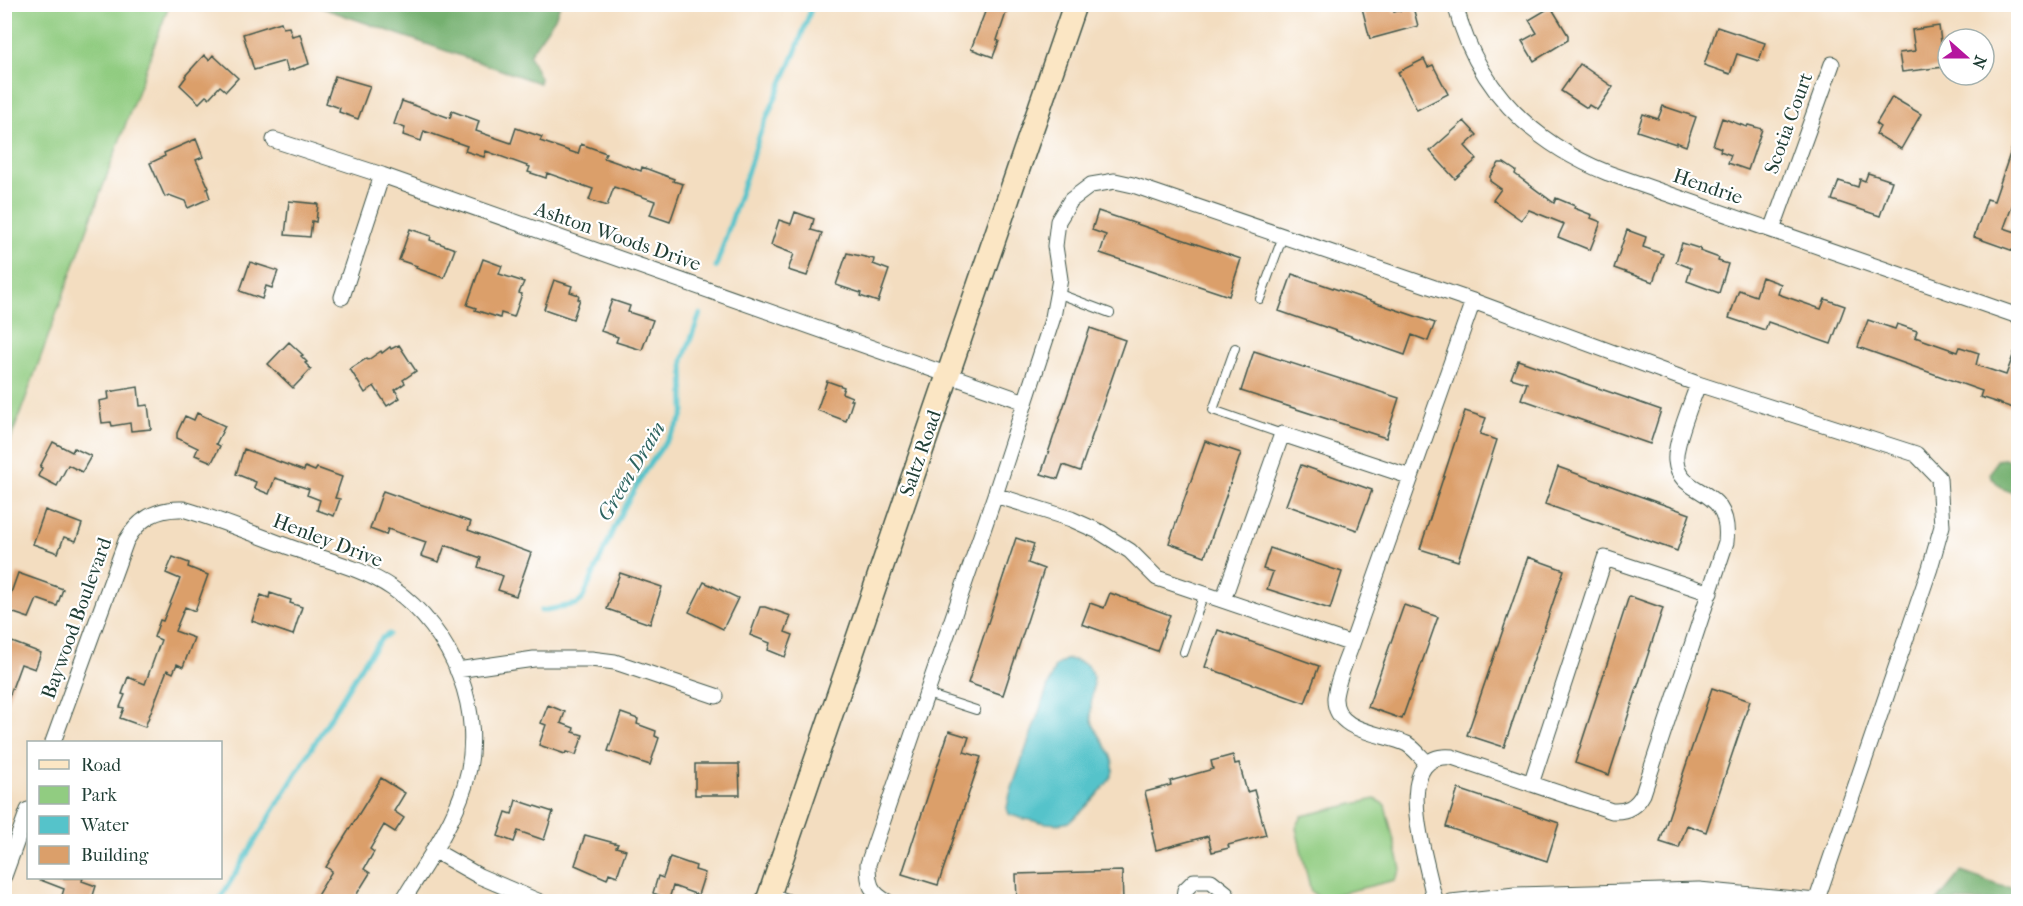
<svg xmlns="http://www.w3.org/2000/svg" width="2023" height="906" font-family="'IM FELL French Canon',serif">
<style>
.green{fill:#91cc81;stroke:#58845a;stroke-width:1.5}
.forest{fill:#74b06f;stroke:#4a7652;stroke-width:1.5}
.water{fill:#55c3ca;stroke:#3a807f;stroke-width:1.5}
.lines{fill:none;stroke-linecap:round;stroke-linejoin:round}
.stream{stroke:#55c3ca;stroke-width:5}
.building{fill:#db9f6a}
.lane-casing{stroke:#3f5549;stroke-width:10}
.street-casing{stroke:#3f5549;stroke-width:17}
.secondary-casing{stroke:#3f5549;stroke-width:25}
.lane{stroke:#fff;stroke-width:8}
.street{stroke:#fff;stroke-width:15}
.secondary{stroke:#fbe6c4;stroke-width:22}
.labels{text-anchor:middle;stroke-width:4.5;stroke-linejoin:round;paint-order:stroke}
.street-label{font-size:20px;fill:#1f3d34;stroke:#fff}
.water-label{font-size:21px;font-style:italic;fill:#2f6561;stroke:#fff}
</style>
<rect width="100%" height="100%" fill="#fff"/>
<filter id="ink" filterUnits="userSpaceOnUse"><feTurbulence type="fractalNoise" baseFrequency=".0167" numOctaves="2"/><feDisplacementMap in="SourceGraphic" scale="12" xChannelSelector="R" yChannelSelector="G"/><feConvolveMatrix kernelMatrix="1 2 1 2 8 2 1 2 1" color-interpolation-filters="sRGB"/></filter>
<filter id="wash" filterUnits="userSpaceOnUse"><feTurbulence type="fractalNoise" baseFrequency=".008" numOctaves="4" result="noise"/><feDisplacementMap in="SourceGraphic" scale="24" xChannelSelector="R" yChannelSelector="G"/><feGaussianBlur stdDeviation="1.35" result="paint"/><feColorMatrix in="noise" values="0 0 0 0 0 0 0 0 0 0 0 0 0 0 0 0 0 1.4 0 .05"/><feComposite in="paint" operator="in"/></filter>
<g filter="url(#wash)">
<rect width="100%" height="100%" fill="#f3ddc0"/>
<!-- green -->
<path class="green" d="M5 4 169 5 5 455 4 5Z
M1375 799 1385 805 1401 869 1395 880 1321 898 1311 892 1296 828 1302 816Z"/>
<!-- forest -->
<path class="forest" d="M560 5 555 18 529 55 540 78 539 83 314 5Z
M2004 459 2018 464V495L2001 488 1990 475 1996 460Z
M1961 872 2001 886 2018 889V901H1937Z"/>
<!-- water -->
<path class="water" d="M1067 659C1076 660 1087 662 1091 671 1098 686 1087 705 1092 721 1097 737 1116 754 1113 771 1112 779 1103 788 1098 794 1090 803 1078 817 1068 822 1057 827 1020 819 1009 814L1007 808 1010 794 1055 666Z"/>
<g class="lines">
<!-- stream -->
<path class="stream" d="M716 267 761 131 795 53 813 4
M541 611 577 604 582 600 619 517 645 471 681 420 684 411 683 360 700 314
M218 902 364 662 382 638 389 634"/>
</g>
<g id="blocks">
<!-- building -->
<path class="building" d="M988 4H1009L997 40 999 41 993 57 971 49Z
M1361 4H1392L1394 12 1413 7 1418 26 1370 39Z
M1551 7 1568 35V40L1534 61 1522 41 1537 33 1529 20Z
M281 22 283 28 289 27 292 36 300 34 309 64 288 71 285 61 254 70 243 34Z
M1939 26 1944 67 1902 72 1899 53 1915 51 1912 30Z
M1717 27 1765 43 1759 61 1737 54 1730 74 1704 65Z
M204 55 209 60 213 55 238 78 226 91 220 86 209 98 206 96 199 103 180 85 186 77 185 76Z
M1424 59 1428 67 1433 65 1448 94 1417 110 1398 72Z
M1580 64 1613 87 1597 110 1589 105 1587 108 1561 91Z
M335 76 370 86 358 119 339 112 340 108 326 103Z
M1892 97 1921 114 1901 149 1876 134 1880 127 1876 124Z
M402 101 450 118 452 111 479 121 476 131 511 143 516 128 542 137 540 141 578 154 581 144 606 153 604 158 641 171 642 167 674 179 673 181 683 184 670 222 650 215 655 201 614 187 607 206 589 200 593 189 547 173 546 178 528 172 530 167 486 151 484 157 465 151 467 146 424 131 421 141 403 135 405 128 394 124Z
M1663 106 1696 117 1686 146 1676 142V144L1637 131 1643 114 1658 119Z
M1722 118 1747 127 1748 125 1762 129 1748 170 1728 163 1731 155 1720 151 1721 148 1713 145Z
M1464 121 1477 135 1465 146 1477 159 1455 179 1430 151Z
M2016 136 2019 137V187L2004 228 2019 233V253L1974 237 1987 199 1994 201Z
M196 139 203 157 196 160 209 188 207 189 210 198 188 208 185 201 169 195 165 197 150 163 165 156 164 153Z
M1499 163H1504L1516 171 1515 174 1554 203 1556 198 1575 206 1574 208 1592 215 1591 218 1601 222 1590 250 1558 237 1564 224 1529 210 1521 220 1493 200 1501 189 1490 181V176Z
M1868 173 1892 181 1880 216 1832 200 1839 181 1858 187 1860 179 1865 181Z
M289 201 318 204 316 222 312 221 310 237 285 235Z
M1098 211 1241 259 1229 296 1100 253 1106 235 1092 230Z
M795 212 814 219 811 230 822 233 807 276 788 270 794 254 771 245 779 220 791 224Z
M410 229 431 236 430 240 455 249 444 278 416 268 417 266 399 260Z
M1627 230 1646 237 1643 247 1663 254 1653 282 1614 268Z
M1682 243 1701 249 1700 251 1719 258 1718 261 1728 264 1719 293 1687 281 1691 268 1676 262Z
M847 253 874 259 873 264 889 270 878 302 860 296 861 293 836 285Z
M483 259 502 266 499 274 524 282 519 293 522 294 514 317 501 313 500 318 475 310 476 308 467 305Z
M250 262 278 271 272 288 266 286 262 299 240 291Z
M1292 274 1435 323 1428 341 1412 335 1405 355 1279 311Z
M1762 277 1781 284 1778 294 1821 309 1825 299 1845 306 1831 344 1768 322 1765 330 1729 318 1739 290 1756 296Z
M554 280 572 286 570 292 579 295 578 299H580L573 319 544 309Z
M612 300 630 306 628 312 653 320 642 350 616 342 618 337 601 331Z
M1868 320 1895 329 1897 324 1917 331 1915 337 1958 352 1960 347 1979 353 1976 365 2006 375 2017 345H2019V410L1980 397 1982 391 1858 347Z
M1090 328 1125 340 1080 471 1063 465 1058 479 1041 474Z
M289 342 303 355 301 356 307 362 305 363 311 369 293 388 268 364Z
M399 345 416 371 403 380 405 383 395 390 400 398 387 406 374 386 365 393 350 369 367 358 368 360 381 351 382 353 390 347 391 349Z
M1254 351 1399 398 1386 438 1241 391Z
M1518 360 1661 410 1650 444 1521 399 1527 383 1511 378Z
M827 381 844 387 842 393 852 397 850 400H853L846 421 817 410Z
M138 387 140 406 148 405 151 429 131 431 130 423 112 426 111 422 102 423 99 401 109 399 108 392Z
M1465 411 1486 418 1480 434 1497 440 1458 561 1420 549Z
M197 413 225 426 216 444 220 446 212 462 195 455 198 448 177 438V433L185 416 194 420Z
M1205 441 1241 453 1205 556 1169 543Z
M53 442 72 452 74 448 91 456 82 472 68 465 57 486 38 476 42 468 40 467Z
M244 449 304 471 305 467 315 471 317 468 342 477 335 498 340 499 334 516 317 510 320 500 307 495 309 489 275 478 269 494 254 488 256 482 236 474Z
M1301 465 1372 490 1357 530 1286 505Z
M1558 467 1690 514 1677 551 1545 504Z
M383 491 471 522 468 530 531 553 516 596 498 590 503 576 478 567 481 558 445 545 439 562 421 556 426 542 388 529 386 535 370 529Z
M45 510 82 524 76 541 64 537 58 553 33 544Z
M1016 538 1034 544 1028 563 1044 569 1003 695 968 683Z
M1270 548 1342 572 1330 609 1267 589 1273 572 1263 569Z
M173 557 189 563 188 567 208 575 195 611 185 607 175 631 194 638 183 667 177 664 173 673 167 670 145 727 120 718 124 708 120 707 125 695 122 694 128 677 145 684 161 640 154 637 160 620 163 621 180 579 166 573Z
M1528 557 1564 570 1504 747 1467 735Z
M18 573 63 589 57 606 37 599 29 618 5 610Z
M620 573 662 587 650 624 607 609Z
M704 582 738 598 723 629 689 612Z
M270 593 291 600 290 603 302 607 293 635 252 621 261 595 269 598Z
M1110 593 1170 615 1157 651 1082 624 1090 603 1104 608Z
M1629 596 1663 608 1609 775 1575 763Z
M1404 605 1438 617 1402 719 1368 707Z
M760 607H765L791 616 785 632 793 635 785 657 768 650 770 643 750 635Z
M1218 630 1319 666 1305 703 1205 667Z
M4 639 41 653 35 669 21 664 6 705Z
M1712 688 1750 701 1706 832 1687 825 1679 848 1660 842Z
M548 705 565 712 561 723 574 728 573 732 583 735 576 755 566 752 565 754 539 745 546 725 541 723Z
M621 713 638 719 637 724 656 731 655 736 659 738 650 765 608 751Z
M949 731 969 737 964 752 981 757 938 885 902 874Z
M1233 755 1235 764 1239 763 1247 792 1254 790 1266 835 1228 845 1229 848 1212 852 1208 836 1156 850 1152 833H1154L1152 821 1145 792 1171 785 1170 781 1213 769 1211 761Z
M695 764H739L740 795H695Z
M381 778 405 793 394 811 404 818 395 832 384 825 370 849 374 852 364 869 370 873 352 902H313L332 871 326 867Z
M1458 789 1559 823 1547 861 1446 827Z
M516 800 553 812 544 840 518 831 514 842 498 836 506 812 512 814Z
M585 835 618 844 616 847 626 850 617 876 609 873 607 879 575 865Z
M670 857 696 866 695 870 705 873 698 895 673 886 669 899 653 893 658 876 663 878Z
M1122 871 1123 902H1017L1016 874Z
M38 878H83L82 881 96 886 91 902H60L64 889 38 879Z"/>
</g>
</g>
<g filter="url(#ink)">
<use href="#blocks" fill-opacity="0" stroke="#3f5549" stroke-width="1.5"/>
<g class="lines">
<!-- lane casing -->
<g class="lane-casing">
<path id="lane" d="M1057 293 1110 313
M1260 299 1283 236
M1235 348 1213 410 1282 434
M1184 652 1204 593
M927 694 976 710"/>
</g>
<!-- street casing -->
<g class="street-casing">
<path id="street" d="M1455 4C1476 87 1529 141 1608 173L2018 316
M274 140 382 175 1025 402
M1772 230 1832 64
M342 297 382 175
M995 495 1071 519 1100 532 1130 551 1157 578 1352 644
M1223 600 1282 434 1411 477
M457 670 534 659H591L615 662 716 696
M53 742 126 541C139 518 157 508 183 509 221 520 258 536 295 549 327 560 364 569 392 588 453 630 487 713 465 785 452 827 425 864 402 902
M1427 763C1421 757 1415 749 1407 744 1384 733 1333 733 1335 697 1337 680 1346 661 1352 644L1473 301
M1531 784 1605 558 1710 593
M433 850 479 876 540 902
M4 876 28 810
M769 895 788 902
M888 902C870 893 868 883 868 864L995 495 1053 317 1060 279 1055 246 1058 221 1071 200 1091 185 1115 181 1133 185 1473 301 1698 384 1916 454 1939 478 1942 526 1930 568 1816 902
M1183 902 1185 890 1194 881H1211L1226 893 1229 902
M1436 902 1432 889C1426 857 1390 751 1452 757L1612 811C1626 812 1636 807 1643 794L1726 542C1732 483 1679 499 1676 461 1674 444 1692 402 1698 384
M1451 902 1515 895 1699 890 1816 901"/>
</g>
<!-- secondary casing -->
<g class="secondary-casing">
<path id="secondary" d="M767 902 1075 4"/>
</g>
<!-- lane -->
<use href="#lane" class="lane"/>
<!-- street -->
<use href="#street" class="street"/>
<!-- secondary -->
<use href="#secondary" class="secondary"/>
</g>
</g>
<g class="labels">
<!-- street labels -->
<g class="street-label">
<text transform="translate(1788 123) rotate(-70)" y="7">Scotia Court</text>
<text transform="translate(1708 186) rotate(19)" y="7">Hendrie</text>
<text transform="translate(618 236) rotate(19)" y="7">Ashton Woods Drive</text>
<text transform="translate(920 453) rotate(-71)" y="7">Saltz Road</text>
<text transform="translate(328 540) rotate(21)" y="7">Henley Drive</text>
<text transform="translate(76 618) rotate(-70)" y="7">Baywood Boulevard</text>
</g>
<!-- water labels -->
<g class="water-label">
<text transform="translate(631 471) rotate(-59)" y="7">Green Drain</text>
</g>
</g>
<!-- margin -->
<rect width="2023" height="906" fill="none" stroke="#fff" stroke-width="24"/>
<!-- legend -->
<rect x="27" y="741" width="195" height="138" fill="#ffffff" stroke="#a5b1ae" stroke-width="1.5"/>
<rect x="39" y="760" width="30" height="9" fill="#fbe6c4" stroke="#a5b1ae" stroke-width="1.5"/>
<text x="81" y="771" font-size="18" fill="#1f3d34">Road</text>
<rect x="39" y="786" width="30" height="18" fill="#91cc81" stroke="#a5b1ae" stroke-width="1.5"/>
<text x="81" y="801" font-size="18" fill="#1f3d34">Park</text>
<rect x="39" y="816" width="30" height="18" fill="#55c3ca" stroke="#a5b1ae" stroke-width="1.5"/>
<text x="81" y="831" font-size="18" fill="#1f3d34">Water</text>
<rect x="39" y="846" width="30" height="18" fill="#db9f6a" stroke="#a5b1ae" stroke-width="1.5"/>
<text x="81" y="861" font-size="18" fill="#1f3d34">Building</text>
<!-- north arrow -->
<g transform="translate(1966 57) rotate(111)"><circle r="28" fill="#ffffff" stroke="#a5b1ae" stroke-width="1.5"/>
<path d="M0-4.5L10 22L0 15L-10 22Z" fill="#b5179e"/>
<text y="-9" font-size="16" font-weight="bold" text-anchor="middle" fill="#1f3d34">N</text>
</g>
</svg>
